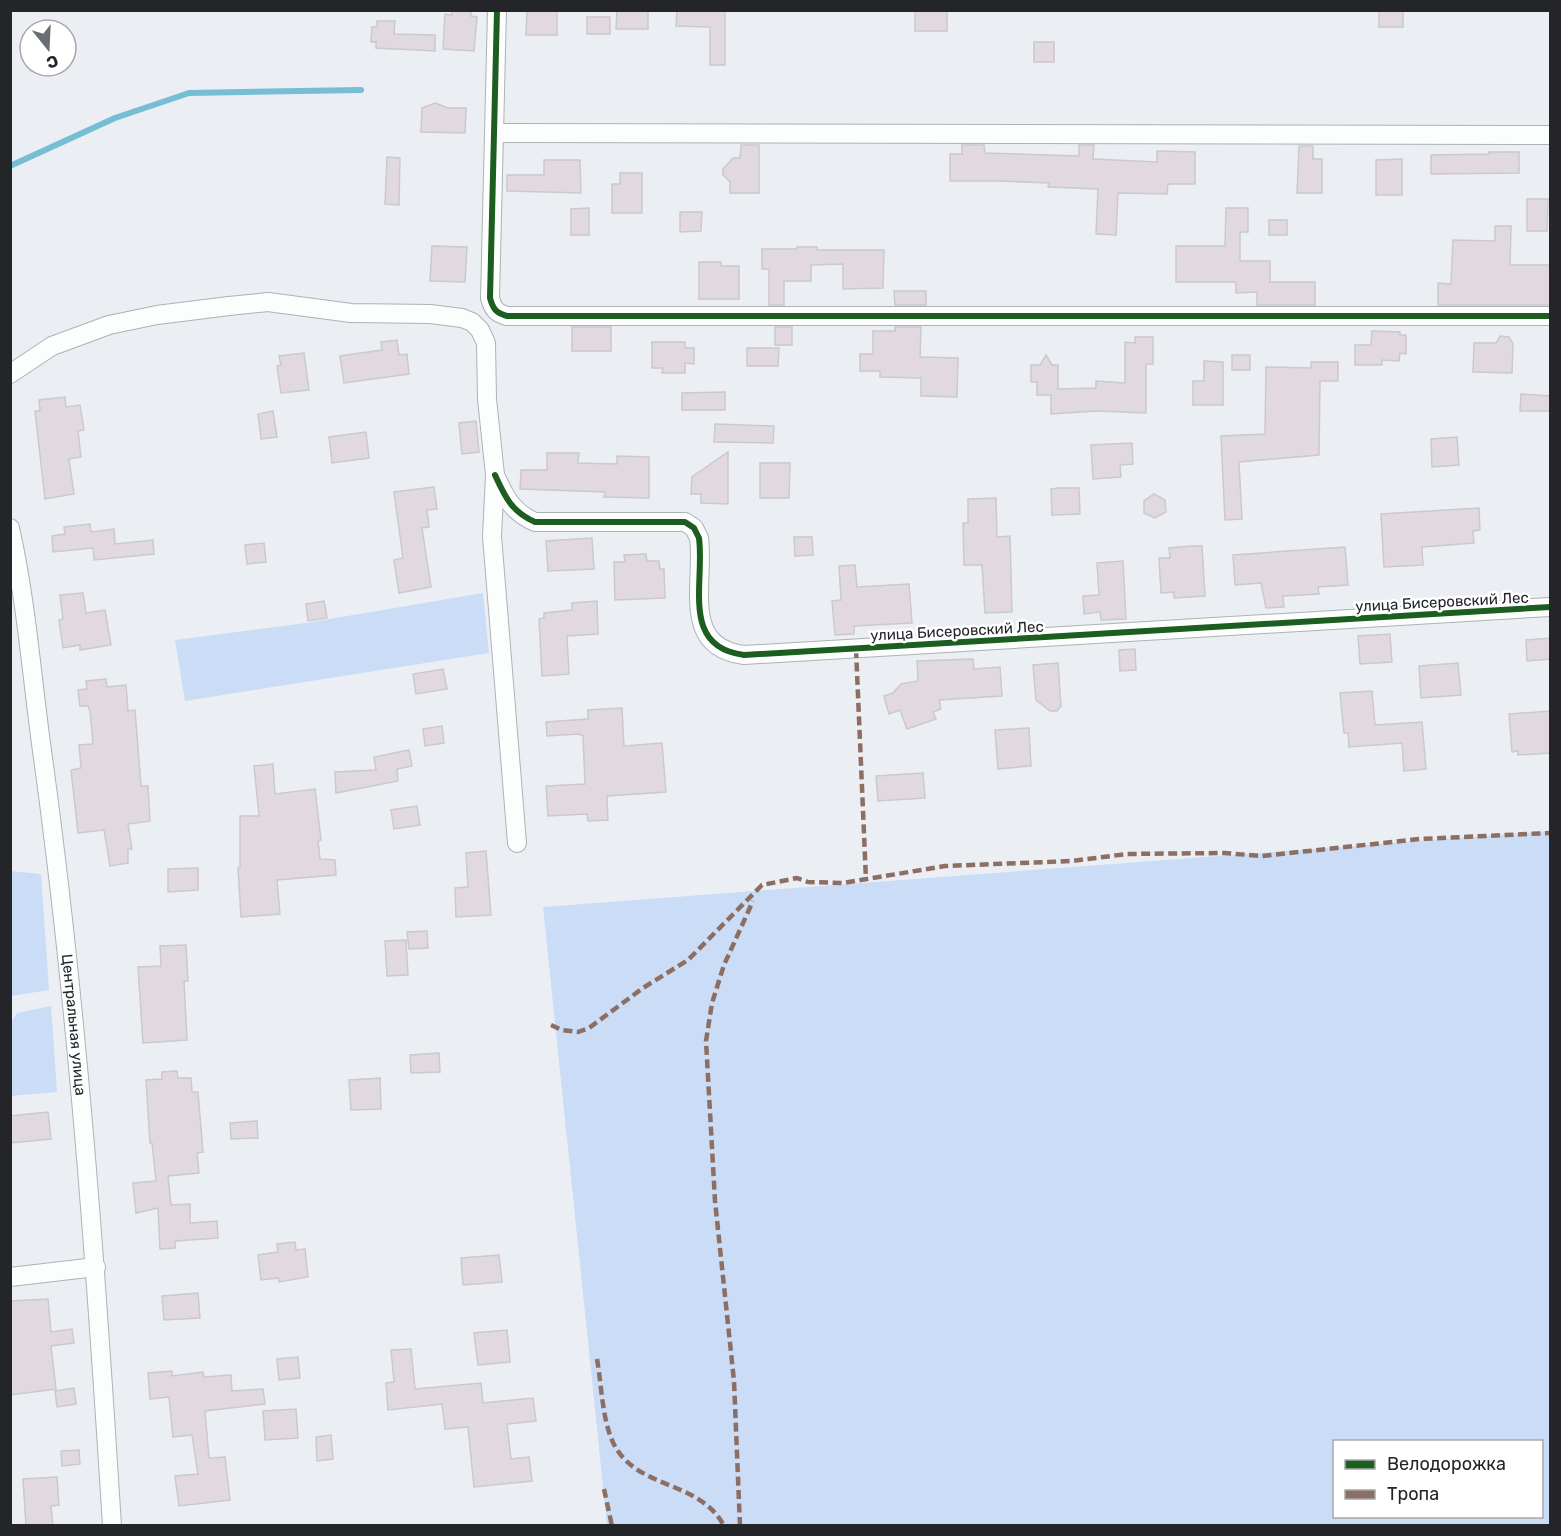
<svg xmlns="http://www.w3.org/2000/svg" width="1561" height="1536" font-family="Rubik,sans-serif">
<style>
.green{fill:#cadcf6;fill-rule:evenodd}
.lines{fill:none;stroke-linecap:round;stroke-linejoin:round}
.stream{stroke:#75bed4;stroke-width:6}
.building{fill:#e2d9e0;stroke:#cac9cc;stroke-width:1.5}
.street-casing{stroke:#aeb1b6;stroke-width:20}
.street{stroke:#fcfdfd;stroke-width:18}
.quiet{stroke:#8d6e63;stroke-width:4.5;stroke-dasharray:9 4.5;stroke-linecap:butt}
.cycleway-casing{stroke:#fff;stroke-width:10}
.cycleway{stroke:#1b5e20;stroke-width:6}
.labels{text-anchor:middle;stroke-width:5;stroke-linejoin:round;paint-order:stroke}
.street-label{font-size:15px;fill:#232529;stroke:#fff}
</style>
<rect width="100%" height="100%" fill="#ebeff4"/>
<!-- green -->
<path class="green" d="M483 593 489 653 185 701 175 640 306 623Z
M1550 831V1525H607L543 907ZM1334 1442H1542V1516H1334Z
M11 871 41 874 49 990 11 996Z
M51 1006 57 1092 11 1096V1022L17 1013Z"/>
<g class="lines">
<!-- stream -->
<path class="stream" d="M10 166 115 118 189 93 361 90"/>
</g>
<!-- building -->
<path class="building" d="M452 10H471V16L477 17 474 51 443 49 445 14 452 15Z
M527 10H557V35H526Z
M617 10H648V29H616Z
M677 10H725V65H710V27L676 26Z
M915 10H947V31H915Z
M1379 10H1403V27H1379Z
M587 17H610V34H587Z
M377 21H395L394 34 435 35V51L376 48V42H371L372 27H377Z
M1034 42H1054V62H1034Z
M435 103 448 108H466L465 133 421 132 422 108Z
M741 145H759V193H730V182L723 175V169L733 158H740Z
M962 145H984L985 153 1079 156V145H1094L1093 159 1157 162V151L1195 152V184H1168L1167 194 1118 193 1116 235 1096 234 1098 189 1048 187 1049 183 1001 181H950V154H962Z
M1299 146H1313V159H1322V193H1297Z
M1489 152H1519V173L1431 174V155L1489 154Z
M387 157 400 158 399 205 385 204Z
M1402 159V195H1376V160Z
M544 160H580L581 193 507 191V175H544Z
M620 173H642V213H612V184H620Z
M1527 199H1548L1547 231H1527Z
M589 208V235H571V209Z
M1226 208H1248V232H1240V261H1270V282H1315V305H1257V292L1236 293V282H1176V246H1225Z
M680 212H702L701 231 680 232Z
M1269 220H1287V235H1269Z
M1495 226H1511L1510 265H1551V305H1438V283L1451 284 1453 240 1495 241Z
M432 246 467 247 465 282 430 281Z
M797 247H817V250H884L883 288 843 289V264L811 265V281H784V305H769V269H762V249H797Z
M699 262H721V266H739V299H699Z
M894 291H926V305H895Z
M572 327H611V351H572Z
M775 327H792V345H775Z
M895 327H921L920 357 958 358 957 397 921 396V378L880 377V371H860V354H873V331H895Z
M1372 331 1400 332V335H1406V354L1400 353 1399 361 1382 360V365H1355V345H1371Z
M1500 336 1509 337 1513 344 1512 373 1473 372 1474 343H1496Z
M1135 337H1153V364H1146V413L1097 411 1051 414V395H1037V382H1031V365H1040L1046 355 1052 365H1058V389L1096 388V381L1125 383V342L1135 343Z
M397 340 399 355 407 354 409 374 344 383 340 356 382 350 381 342Z
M652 342H685V348H694V364L685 363V373H662L663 368H652Z
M747 348H779L778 366H747Z
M304 353 309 390 281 393 277 366 281 365 279 356Z
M1232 355H1250V370H1232Z
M1204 361 1223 362V405H1193V381H1204Z
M1311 362H1338V381H1320L1319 455 1239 462 1242 519 1225 520 1221 436 1265 434 1266 367 1311 368Z
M725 392V410H682V393Z
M1521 394 1551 396V411H1520Z
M65 397 66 407 80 405 84 430 78 431 81 457 69 459 74 494 45 499 35 411H40L39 400Z
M273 411 277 437 261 439 258 414Z
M476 421 479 452 462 454 459 423Z
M715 424 774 426 773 443 714 442Z
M366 432 369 458 332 463 329 437Z
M1457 437 1459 465 1432 467 1431 439Z
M1132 443 1133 464 1120 465 1121 477 1093 479 1091 445Z
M728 452V504L701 503V494H691L692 477Z
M547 453H579L578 463 617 464V456L649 457V498L604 497 605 492 520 489 521 470H547Z
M760 463H790L789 498H760Z
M434 487 437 509 427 510 429 527 422 528 431 587 399 593 394 560 403 558 394 492Z
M1059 488H1079L1080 514 1052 515 1051 489Z
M1154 494 1165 500 1166 512 1155 518 1144 513V501Z
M996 498 997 537 1010 536 1012 612 985 613 982 565H964L963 523H968V499Z
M1479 508 1480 530 1473 531 1474 543 1422 547 1423 565 1384 567 1381 514Z
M90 524 91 532 114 529 115 544 153 540 154 554 94 560 93 548 53 552 52 536 65 534 64 527Z
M794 537H812L813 555 795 556Z
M592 538 594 569 548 571 546 541Z
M264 543 266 562 247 564 245 545Z
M1191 546H1202L1205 596 1174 598V592L1161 593 1159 558H1170L1169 548Z
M1345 547 1348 585 1318 587 1319 594 1283 596 1284 607 1266 608 1261 583 1235 585 1233 555Z
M646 554 647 561H659L660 569H664L665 598 615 600 614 562H625L624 555Z
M1123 561 1126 619 1101 620 1100 612 1084 614 1083 596 1099 595 1097 563Z
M855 565 857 587 909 584 912 623 854 626V634L835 635 832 601 841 600 839 566Z
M83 593 86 613 105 610 111 645 80 650V645L63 648 59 620 63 619 60 595Z
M324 601 327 618 308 621 306 604Z
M597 601 598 634 567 636 569 674 542 676 539 619 544 618V613L572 610V603Z
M1390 634 1392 662 1360 664 1358 636Z
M1551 638V659L1527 661 1526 640Z
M1135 649 1136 670 1120 671 1119 650Z
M973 659 974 669 1000 667 1002 696 939 700 941 709 933 712 936 719 907 729 900 710 889 714 884 696 893 693 901 684 918 681 917 661Z
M1058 663 1061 706 1057 711H1050L1036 700 1033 665Z
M1458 663 1461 695 1421 698 1419 666Z
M443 669 447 689 416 694 413 674Z
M106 679 107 687 126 685 128 711 135 710 141 786H148L150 821 128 824 132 849H128V863L110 866 104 830 78 833 71 770 81 768 79 745 93 744 90 711 88 706H80L78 690 87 689 86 681Z
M1372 691 1375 725 1422 722 1426 769 1404 771 1402 743 1349 747 1348 733H1344L1340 693Z
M622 708 624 746 662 743 666 792 607 796 608 820 588 821 587 814 548 816 546 786 585 784 583 736 579 734 547 736 546 722 588 719V710Z
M1551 711V753L1518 755V751L1512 752 1509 714Z
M442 726 444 743 425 746 423 729Z
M1029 728 1031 766 998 769 995 730Z
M409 750 412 766 397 769 398 781 336 793 335 772 376 770 374 757Z
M273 764 275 794 315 789 321 840 318 841 320 859 335 860 336 875 277 880 280 914 241 917 238 868 240 867V816H259L254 766Z
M923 773 925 798 878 801 876 776Z
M417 806 420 825 394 829 391 810Z
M486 851 491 915 456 917 455 888 468 887 466 853Z
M198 868V890L168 892V869Z
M427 931 428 948 409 949 407 932Z
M406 940 408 975 387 976 385 941Z
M186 945 188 981H184L187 1040 143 1043 138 967 161 966 160 946Z
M439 1053 440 1072 411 1073 410 1055Z
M177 1071 178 1078H191L192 1092H198L203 1152 197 1153 199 1173 168 1176 171 1205 190 1204V1223L217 1221 218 1238 175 1241V1248L160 1249 158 1208 136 1213 133 1183 156 1181 152 1143H150L146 1080 162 1079V1072Z
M380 1078 381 1109 351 1110 349 1080Z
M48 1112 51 1139 10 1143V1116Z
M257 1121 258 1138 231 1139 230 1123Z
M295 1242 296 1250 305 1249 308 1277 279 1282 278 1278 261 1280 258 1255 278 1252 277 1244Z
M499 1255 502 1282 463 1285 461 1258Z
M198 1293 200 1318 164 1320 162 1296Z
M48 1299 51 1332 72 1329 74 1343 51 1346 56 1389 10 1395V1301Z
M507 1330 510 1362 478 1365 474 1333Z
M411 1349 415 1389 481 1383 483 1403 533 1398 536 1421 507 1424 511 1459 529 1457 532 1481 474 1487 468 1427 445 1429 442 1404 388 1410 386 1383 394 1382 391 1350Z
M298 1357 300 1378 279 1380 277 1359Z
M172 1371V1376L203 1372 204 1377 231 1375 232 1391 263 1389 265 1404 205 1411 209 1458 225 1457 230 1500 179 1506 175 1476 198 1474 193 1441 192 1435 173 1437 169 1397 150 1399 148 1373Z
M74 1388 76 1404 57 1407 55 1391Z
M296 1409 298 1438 265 1440 263 1411Z
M331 1435 333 1459 317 1461 316 1437Z
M79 1450 80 1464 62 1466 61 1451Z
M57 1477 59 1505 51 1506 53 1526H26L23 1479Z"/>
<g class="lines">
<!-- street casing -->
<g class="street-casing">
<g id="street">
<path d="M497 10 490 298C493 309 496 313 507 316H1550"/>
<path d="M494 133 1550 135"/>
<path d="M10 374 52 346 109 325 157 315 229 306 268 302 351 313 430 314 462 318 472 322 480 330 486 343 487 399 495 475 492 536 517 843"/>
<path d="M495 475C505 497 512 512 535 522H685L694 528 699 538C705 583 680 647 744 655L1550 607"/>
<path id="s1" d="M10 528C27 604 32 681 43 758 78 1013 96 1269 112 1526"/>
<path d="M10 1277 96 1267"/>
</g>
</g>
<!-- street -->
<use href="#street" class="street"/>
<!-- quiet -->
<path class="quiet" d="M856 649 866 880
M551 1025 562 1030 578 1032 589 1028 643 988 688 960 762 885 797 878 808 882 843 883 945 866 1072 861 1127 854 1224 853 1262 856 1420 839 1550 833
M597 1359C601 1382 602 1410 609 1432 627 1492 698 1476 724 1526
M604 1489 612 1526
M740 1526 734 1381 715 1201 706 1041 712 1003 724 965 753 901"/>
<!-- cycleway casing -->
<g class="cycleway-casing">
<path id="cycleway" d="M497 10 490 298C493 309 496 313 507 316H1550
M495 475C505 497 512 512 535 522H685L694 528 699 538C705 583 680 647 744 655L1550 607"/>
</g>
<!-- cycleway -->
<use href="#cycleway" class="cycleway"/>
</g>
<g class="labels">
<!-- street labels -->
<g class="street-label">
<text transform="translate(1442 602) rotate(-3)" y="5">улица Бисеровский Лес</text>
<text transform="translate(957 631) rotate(-3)" y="5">улица Бисеровский Лес</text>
<text dy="5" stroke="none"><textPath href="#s1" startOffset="501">Центральная улица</textPath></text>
</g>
</g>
<!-- border -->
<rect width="1561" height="1536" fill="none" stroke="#232529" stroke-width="24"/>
<!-- legend -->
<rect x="1333" y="1440" width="210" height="78" fill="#ffffff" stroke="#a7a8a9" stroke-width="1.5"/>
<rect x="1345" y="1460" width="30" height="9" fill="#1b5e20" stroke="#a7a8a9" stroke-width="1.5"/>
<text x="1387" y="1470" font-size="18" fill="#232529">Велодорожка</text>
<rect x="1345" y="1490" width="30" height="9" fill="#8d6e63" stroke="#a7a8a9" stroke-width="1.5"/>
<text x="1387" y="1500" font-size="18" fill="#232529">Тропа</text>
<!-- north arrow -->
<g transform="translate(48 48) rotate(162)"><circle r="28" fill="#ffffff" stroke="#a7a8a9" stroke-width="1.5"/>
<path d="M0-4.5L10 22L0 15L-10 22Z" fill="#696c70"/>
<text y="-9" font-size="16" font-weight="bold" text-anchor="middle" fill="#232529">С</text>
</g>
</svg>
